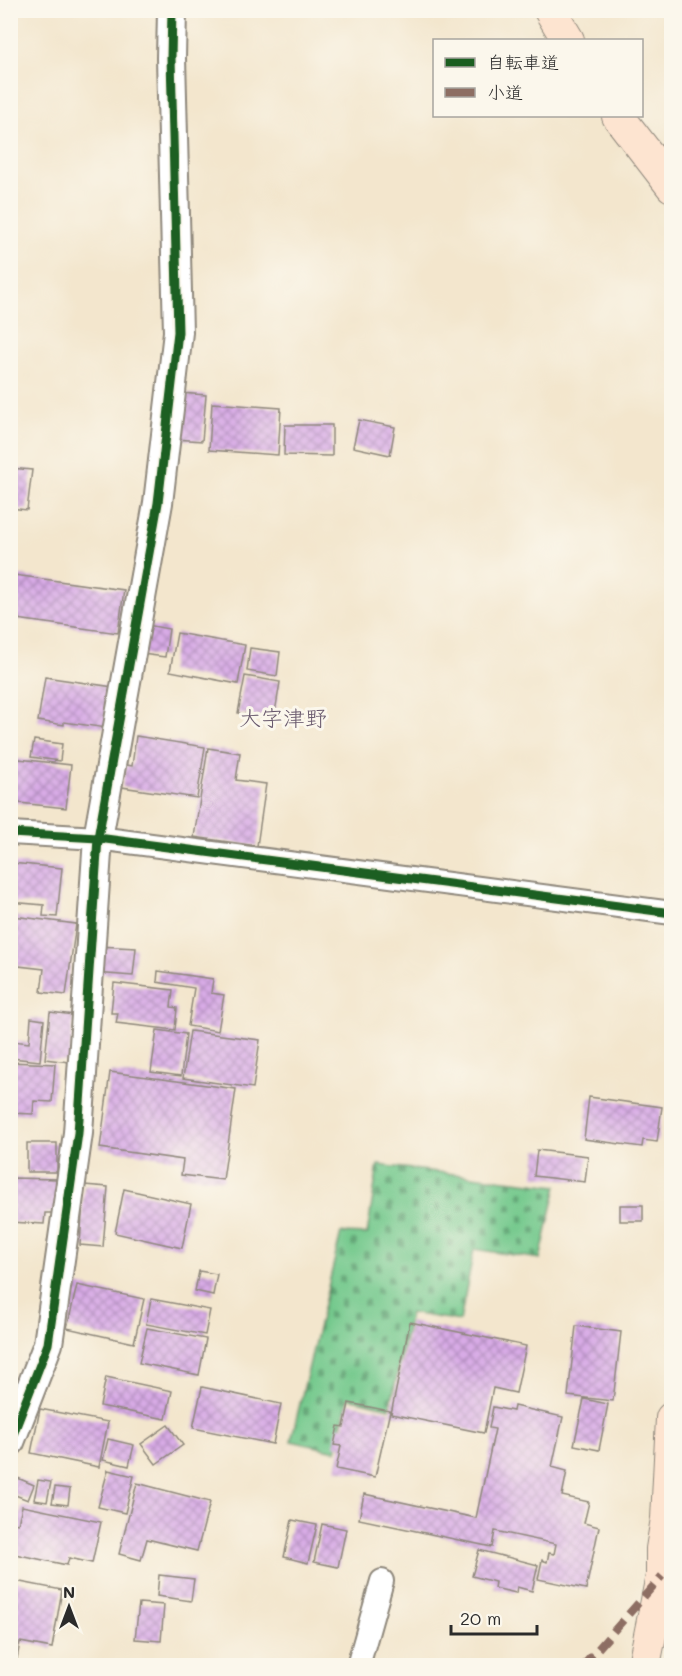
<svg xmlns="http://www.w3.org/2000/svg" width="682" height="1676" font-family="Mali,'Klee One',sans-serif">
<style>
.cemetery{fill:url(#cemetery-stones);stroke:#507a5c;stroke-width:1.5}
.building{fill:url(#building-cross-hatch)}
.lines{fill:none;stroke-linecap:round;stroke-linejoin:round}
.minor-casing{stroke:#8f887c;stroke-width:26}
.tertiary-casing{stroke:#8f887c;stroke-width:32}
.secondary-casing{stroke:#8f887c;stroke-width:34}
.minor{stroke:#fff;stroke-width:22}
.tertiary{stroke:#fff;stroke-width:28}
.secondary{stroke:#fde4d0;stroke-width:32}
.quiet{stroke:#8d6e63;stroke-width:8;stroke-dasharray:15 8;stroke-linecap:butt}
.cycleway-casing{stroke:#fbf7ec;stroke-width:13}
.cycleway{stroke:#1b5e20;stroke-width:9}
.labels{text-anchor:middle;stroke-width:6;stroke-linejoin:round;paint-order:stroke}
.quarter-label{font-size:22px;fill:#68586c;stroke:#fbf7ec}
</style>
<defs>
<pattern id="cemetery-stones" width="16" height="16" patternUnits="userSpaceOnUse" patternTransform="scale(1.5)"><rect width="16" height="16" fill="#74c98d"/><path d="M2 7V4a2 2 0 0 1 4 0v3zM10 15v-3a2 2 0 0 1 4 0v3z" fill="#5fa373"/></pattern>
<pattern id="building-cross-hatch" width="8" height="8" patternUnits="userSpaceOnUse" patternTransform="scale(1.5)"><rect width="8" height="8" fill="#d8abe6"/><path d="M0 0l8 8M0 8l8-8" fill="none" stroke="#af8bbb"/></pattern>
</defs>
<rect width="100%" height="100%" fill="#fbf7ec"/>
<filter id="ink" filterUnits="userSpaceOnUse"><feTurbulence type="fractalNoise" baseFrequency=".0167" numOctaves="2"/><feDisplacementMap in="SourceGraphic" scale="12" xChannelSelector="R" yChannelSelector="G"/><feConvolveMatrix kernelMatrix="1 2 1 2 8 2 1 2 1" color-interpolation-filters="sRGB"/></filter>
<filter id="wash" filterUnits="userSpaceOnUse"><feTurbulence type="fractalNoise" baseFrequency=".008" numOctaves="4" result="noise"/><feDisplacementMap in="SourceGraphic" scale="24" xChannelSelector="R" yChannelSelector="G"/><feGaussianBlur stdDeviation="1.35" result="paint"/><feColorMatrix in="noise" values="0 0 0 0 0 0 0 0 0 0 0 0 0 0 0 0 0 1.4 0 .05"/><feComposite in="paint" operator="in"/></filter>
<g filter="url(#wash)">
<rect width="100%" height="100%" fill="#f3e6cd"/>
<!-- cemetery -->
<path class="cemetery" d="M378 1165 557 1186 540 1259 474 1249 460 1321 410 1313 390 1408 348 1398 336 1451 291 1441 341 1233 367 1234Z"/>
<g id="blocks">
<!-- building -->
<path class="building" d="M180 393 206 395 202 441 176 439Z
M212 403 281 408 278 455 209 450Z
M359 420 395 427 390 455 353 447Z
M285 425H332V456L284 455Z
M10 468 32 470 27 510 10 508Z
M14 575 124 590 118 633 10 618V597Z
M147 625 169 629 165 657 142 654Z
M177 633 245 645 238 684 170 671Z
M250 648 280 652 277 676 247 671Z
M245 676 280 682 274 719 238 713Z
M45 677 113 687 107 728 64 722V725L38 721Z
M136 736 205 747 197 798 122 787 126 765 132 766Z
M34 740 62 744 60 761 31 757Z
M208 748 240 753 236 780 266 784 257 846 194 837Z
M10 758 71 765 66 808 10 802Z
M11 863 62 868 57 917 43 916 44 905 10 902Z
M13 916 76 924 66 995 41 992 44 969 10 965Z
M97 946 136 948 133 976 95 973Z
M158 971 213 979 211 993 224 995 218 1031 188 1026 194 988 157 982Z
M114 983 173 990 171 1007 177 1008 175 1030 116 1023 118 1013H111Z
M50 1012 74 1015 69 1062 45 1059Z
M31 1018 44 1020 40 1061 11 1058 13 1041 29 1043Z
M157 1030 186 1034 181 1076 151 1072Z
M190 1031 260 1040 253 1088 183 1078Z
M10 1062 55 1064 52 1102 34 1101 33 1114 10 1113Z
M110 1072 236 1089 223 1180 181 1175 183 1160 100 1148Z
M589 1097 662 1107 657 1142 643 1140 642 1147 584 1139Z
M27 1143H57V1172H27Z
M537 1150 588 1156 585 1182 534 1176Z
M10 1178 58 1179 56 1213H45L44 1224 10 1222Z
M84 1185 108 1187 103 1247 80 1245Z
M124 1189 191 1204 182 1248 115 1233Z
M620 1205H643V1221H620Z
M199 1271 217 1274 213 1295 195 1291Z
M77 1285 144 1299 134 1343 67 1328Z
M151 1299 210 1310 205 1335 146 1324Z
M410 1322 526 1346 516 1393 493 1388 484 1433 391 1414Z
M576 1326 621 1332 613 1401 568 1396Z
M147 1328 206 1339 199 1375 139 1363Z
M106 1377 172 1391 166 1419 100 1406Z
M202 1387 281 1404 273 1444 193 1428Z
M584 1399 608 1404 599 1450 574 1445Z
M349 1403 390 1411 375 1477 336 1469 341 1446 334 1445 338 1426 344 1427Z
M514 1406 563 1417 552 1467 567 1471 562 1496 589 1502 584 1523 599 1527 586 1589 538 1579 542 1560 547 1562 549 1553 554 1554 556 1544 495 1531 492 1547 359 1519 364 1494 476 1518 495 1429 489 1428 493 1407 513 1411Z
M40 1409 108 1422 99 1467 31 1453Z
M168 1425 183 1445 156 1464 141 1444Z
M108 1439 134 1445 129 1466 103 1460Z
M108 1470 134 1476 125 1513 98 1507Z
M13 1476 34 1485 28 1500 10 1493V1482Z
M38 1480 51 1482 47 1502 34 1500Z
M137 1483 210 1502 197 1551 147 1539 141 1560 119 1554Z
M55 1487 70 1489 68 1505 52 1503Z
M22 1506 101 1522 92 1563 69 1558 67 1565 10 1553V1522L18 1524Z
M292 1520 317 1525 308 1563 284 1557Z
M322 1524 346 1529 338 1567 314 1562Z
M479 1550 538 1565 532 1591 517 1587 516 1593 494 1588 495 1582 472 1576Z
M159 1575 194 1579 191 1601 157 1596Z
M10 1580 62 1590 52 1648 20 1642 17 1659 10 1657Z
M139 1603 164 1605 161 1641 135 1639Z"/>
</g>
</g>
<g filter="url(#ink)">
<use href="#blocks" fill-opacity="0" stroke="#8f887c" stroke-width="1.5"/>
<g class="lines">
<!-- minor casing -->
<g class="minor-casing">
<path id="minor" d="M10 833 98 838 672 913
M358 1666 382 1581"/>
</g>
<!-- tertiary casing -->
<g class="tertiary-casing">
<path id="tertiary" d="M10 1442 48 1344 78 1133 98 838 158 503 178 332 171 58 172 10"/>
</g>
<!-- secondary casing -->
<g class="secondary-casing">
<path id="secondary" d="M550 10 568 40
M618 116 672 186
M647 1666 645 1660 662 1576V1549L667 1519 672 1418"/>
</g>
<!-- minor -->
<use href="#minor" class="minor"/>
<!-- tertiary -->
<use href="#tertiary" class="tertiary"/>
<!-- secondary -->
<use href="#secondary" class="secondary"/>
<!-- quiet -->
<path class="quiet" d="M583 1666 662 1576"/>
<!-- cycleway casing -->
<g class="cycleway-casing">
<path id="cycleway" d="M10 833 98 838 672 913
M10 1442 48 1344 78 1133 98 838 158 503 178 332 171 58 172 10"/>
</g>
<!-- cycleway -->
<use href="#cycleway" class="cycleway"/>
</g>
</g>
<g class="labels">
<!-- quarter labels -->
<g class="quarter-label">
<text x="283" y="726">大字津野</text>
</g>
</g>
<!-- margin -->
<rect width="682" height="1676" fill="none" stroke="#fbf7ec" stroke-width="36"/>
<!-- legend -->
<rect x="433" y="39" width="210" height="78" fill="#fbf7ec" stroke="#a8a59f" stroke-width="1.5"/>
<rect x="445" y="58" width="30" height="9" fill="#1b5e20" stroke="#a8a59f" stroke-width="1.5"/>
<text x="487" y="69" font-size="18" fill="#2b2b2b">自転車道</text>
<rect x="445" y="88" width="30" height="9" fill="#8d6e63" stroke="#a8a59f" stroke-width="1.5"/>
<text x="487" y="99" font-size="18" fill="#2b2b2b">小道</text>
<!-- north arrow -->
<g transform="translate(69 1607)" stroke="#fbf7ec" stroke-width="4.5" paint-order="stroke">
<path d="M0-4.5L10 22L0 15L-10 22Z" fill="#2b2b2b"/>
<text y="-9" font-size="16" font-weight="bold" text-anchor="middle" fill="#2b2b2b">N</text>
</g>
<!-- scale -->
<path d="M451 1625v9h86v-9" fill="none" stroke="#2b2b2b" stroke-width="3"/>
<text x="460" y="1625" font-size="18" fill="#2b2b2b" stroke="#fbf7ec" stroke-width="4.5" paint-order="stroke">20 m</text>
</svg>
